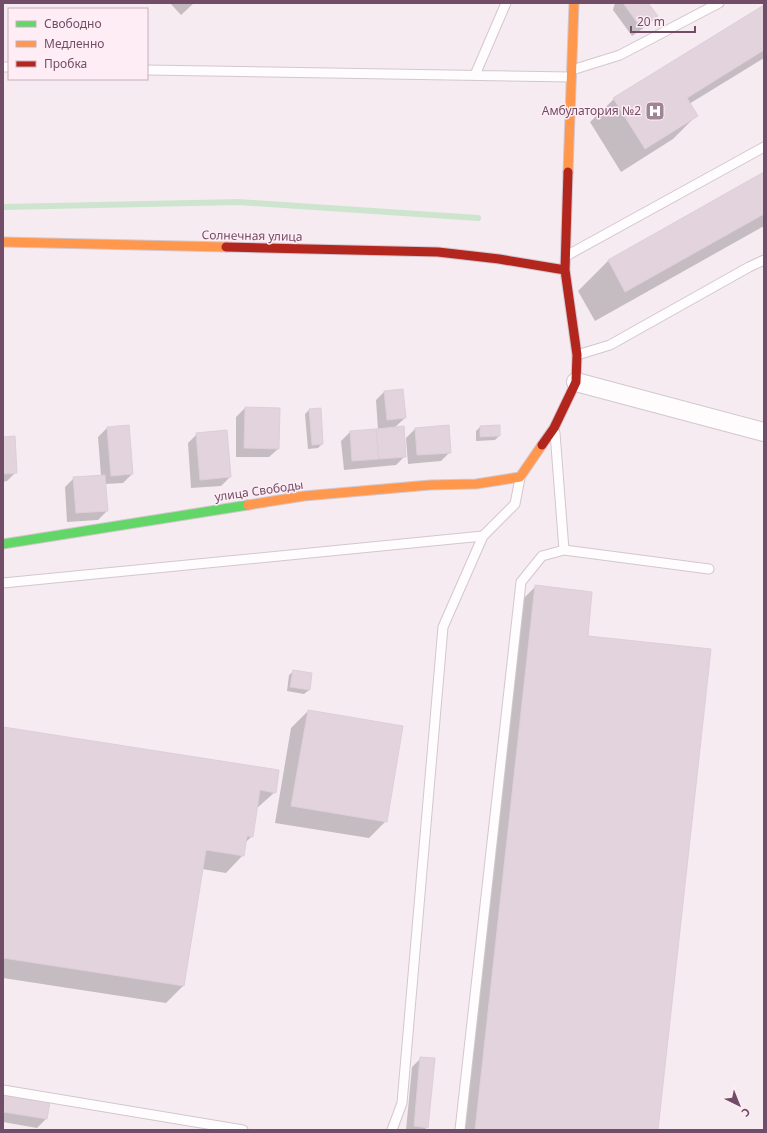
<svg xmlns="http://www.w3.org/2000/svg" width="767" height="1133" font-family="'Noto Sans',sans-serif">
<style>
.shadow{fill:#0003}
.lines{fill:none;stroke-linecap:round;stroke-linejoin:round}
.stream{stroke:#cde5ce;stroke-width:6}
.building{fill:#e2d3dc;stroke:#deced9}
.lane-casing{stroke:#d3c7ce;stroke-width:11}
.street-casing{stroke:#d3c7ce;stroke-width:20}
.fast-casing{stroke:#d3c7cf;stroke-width:11}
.slow-casing{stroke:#d3c7cf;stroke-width:11}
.jam-casing{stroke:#d3c7cf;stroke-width:11}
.lane{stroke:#fefcfd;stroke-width:9}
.street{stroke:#fefcfd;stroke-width:18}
.fast{stroke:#63d668;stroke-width:9}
.slow{stroke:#ff974d;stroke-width:9}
.jam{stroke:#b3261e;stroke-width:9}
.labels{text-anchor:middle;stroke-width:3;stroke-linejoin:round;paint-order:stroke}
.poi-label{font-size:12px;fill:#724d67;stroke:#feedf4;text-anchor:end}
.street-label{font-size:12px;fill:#724d67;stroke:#feedf4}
</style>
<rect width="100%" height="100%" fill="#f6ebf1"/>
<!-- shadow -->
<path class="shadow" d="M170 3H194L181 15Z
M615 3H647L657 16 648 25 632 36 613 10Z
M764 6V58L689 104 696 116 673 139 621 172 590 122 614 99Z
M764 174V226L595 321 578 291 608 261Z
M385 391 405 418 394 428 405 456 396 465 344 470 341 441 350 432 378 430 376 400Z
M245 408 278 449 269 457H236V417Z
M309 410 322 444 318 448 308 449 305 414Z
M128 426 132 474 123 483 105 484 107 511 98 520 67 522 65 487 74 478 101 476 98 437 107 428Z
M480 427 499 436 495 440 476 441V431Z
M415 429 450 452 441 461 408 464 406 438Z
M197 434 230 477 221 486 191 488 188 443Z
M3 438 16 472 7 481 3 482Z
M535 587 586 637 657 1130H460L518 604Z
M294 671 311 674 309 690 304 694 287 691 289 675Z
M308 711 386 821 369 838 275 823 291 728Z
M3 728 275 792 256 809 252 836 245 843 243 855 226 873 202 869 183 986 166 1003 3 978Z
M421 1058 427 1127 424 1130H406L412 1067Z
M3 1097 46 1119 37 1128 3 1122Z"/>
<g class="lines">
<!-- stream -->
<path class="stream" d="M3 207 239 202 478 218"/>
</g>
<!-- building -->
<path class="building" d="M623 3H648L658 16 641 28Z
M764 5V50L687 98 698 116 645 149 613 98Z
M764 172V214L625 292 608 260Z
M403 389 406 418 387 420 384 391Z
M245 407 280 408 279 449 244 448Z
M321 408 323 444 312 445 309 409Z
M129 425 133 474 111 476 107 427Z
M449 425 451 453 417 455 415 428Z
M500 425V436L480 437V426Z
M404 426 406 457 379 459 376 429Z
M376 429 379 459 352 461 350 431Z
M227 430 231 477 200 480 196 433Z
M15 436 17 473 3 474V437Z
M105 475 108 511 76 513 73 477Z
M535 585 592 592 588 636 711 649 658 1130H475Z
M293 670 312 673 310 690 290 687Z
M308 710 403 726 387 822 291 806Z
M3 727 279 770 276 793 260 790 253 837 247 836 244 856 206 850 184 986 3 958Z
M420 1057 435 1058 428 1128 414 1126Z
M3 1095 50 1102 47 1119 3 1112Z"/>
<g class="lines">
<!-- lane casing -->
<g class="lane-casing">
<path id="lane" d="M3 67H9
M147 70 571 77
M572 70 620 55 719 3
M475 75 506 3
M566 256 764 147
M577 355 610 345 749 267 764 260
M555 433 564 550
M3 583 483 536
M3 1090 243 1130
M392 1130 402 1103 443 627 483 536 515 504 520 478
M460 1130 521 582 542 556 564 550 709 569"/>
</g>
<!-- street casing -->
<g class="street-casing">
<path id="street" d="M576 382 764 432"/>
</g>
<!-- fast casing -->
<g class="fast-casing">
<path id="fast" d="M3 544 248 505"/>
</g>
<!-- slow casing -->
<g class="slow-casing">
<path id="slow" d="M568 172 574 3
M3 242 226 247
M248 505 304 496 430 485 476 484 520 477 542 445"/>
</g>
<!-- jam casing -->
<g class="jam-casing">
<path id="jam" d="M226 247 438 252 499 259 565 270
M542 445 554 428 576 382 577 355 565 270 568 172"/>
</g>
<!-- lane -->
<use href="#lane" class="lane"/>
<!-- street -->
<use href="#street" class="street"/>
<!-- fast -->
<use href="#fast" class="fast"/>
<!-- slow -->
<use href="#slow" class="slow"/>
<!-- jam -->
<use href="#jam" class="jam"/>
</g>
<!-- icons -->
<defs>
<g id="hospital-square" transform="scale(1)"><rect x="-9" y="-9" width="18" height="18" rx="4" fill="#a08497" stroke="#feedf4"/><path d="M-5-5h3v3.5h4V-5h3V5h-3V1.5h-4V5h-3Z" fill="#fff"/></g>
</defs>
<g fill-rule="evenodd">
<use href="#hospital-square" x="655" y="111"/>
</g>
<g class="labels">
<!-- poi labels -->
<g class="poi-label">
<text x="641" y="115">Амбулатория №2</text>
</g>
<!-- street labels -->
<g class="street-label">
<text transform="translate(252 236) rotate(1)" y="4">Солнечная улица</text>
<text transform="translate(259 491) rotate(-8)" y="4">улица Свободы</text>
</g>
</g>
<!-- border -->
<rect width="767" height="1133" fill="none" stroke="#724d67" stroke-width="8"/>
<!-- legend -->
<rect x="8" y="8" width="140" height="72" fill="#feedf4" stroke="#c6adbc"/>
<rect x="16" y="21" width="20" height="6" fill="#63d668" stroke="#c6adbc"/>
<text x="44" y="28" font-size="12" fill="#724d67">Свободно</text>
<rect x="16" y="41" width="20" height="6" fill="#ff974d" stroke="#c6adbc"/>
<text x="44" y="48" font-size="12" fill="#724d67">Медленно</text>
<rect x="16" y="61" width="20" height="6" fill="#b3261e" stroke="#c6adbc"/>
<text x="44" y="68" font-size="12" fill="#724d67">Пробка</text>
<!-- north arrow -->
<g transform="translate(739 1105) rotate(137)" stroke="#feedf4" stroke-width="3" paint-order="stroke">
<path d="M0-3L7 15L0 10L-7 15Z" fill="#724d67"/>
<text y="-6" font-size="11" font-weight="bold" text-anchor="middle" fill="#724d67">С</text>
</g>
<!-- scale -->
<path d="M631 26v6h64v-6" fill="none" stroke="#724d67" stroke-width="2"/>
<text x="637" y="26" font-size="12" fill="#724d67" stroke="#feedf4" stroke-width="3" paint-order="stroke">20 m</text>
</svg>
